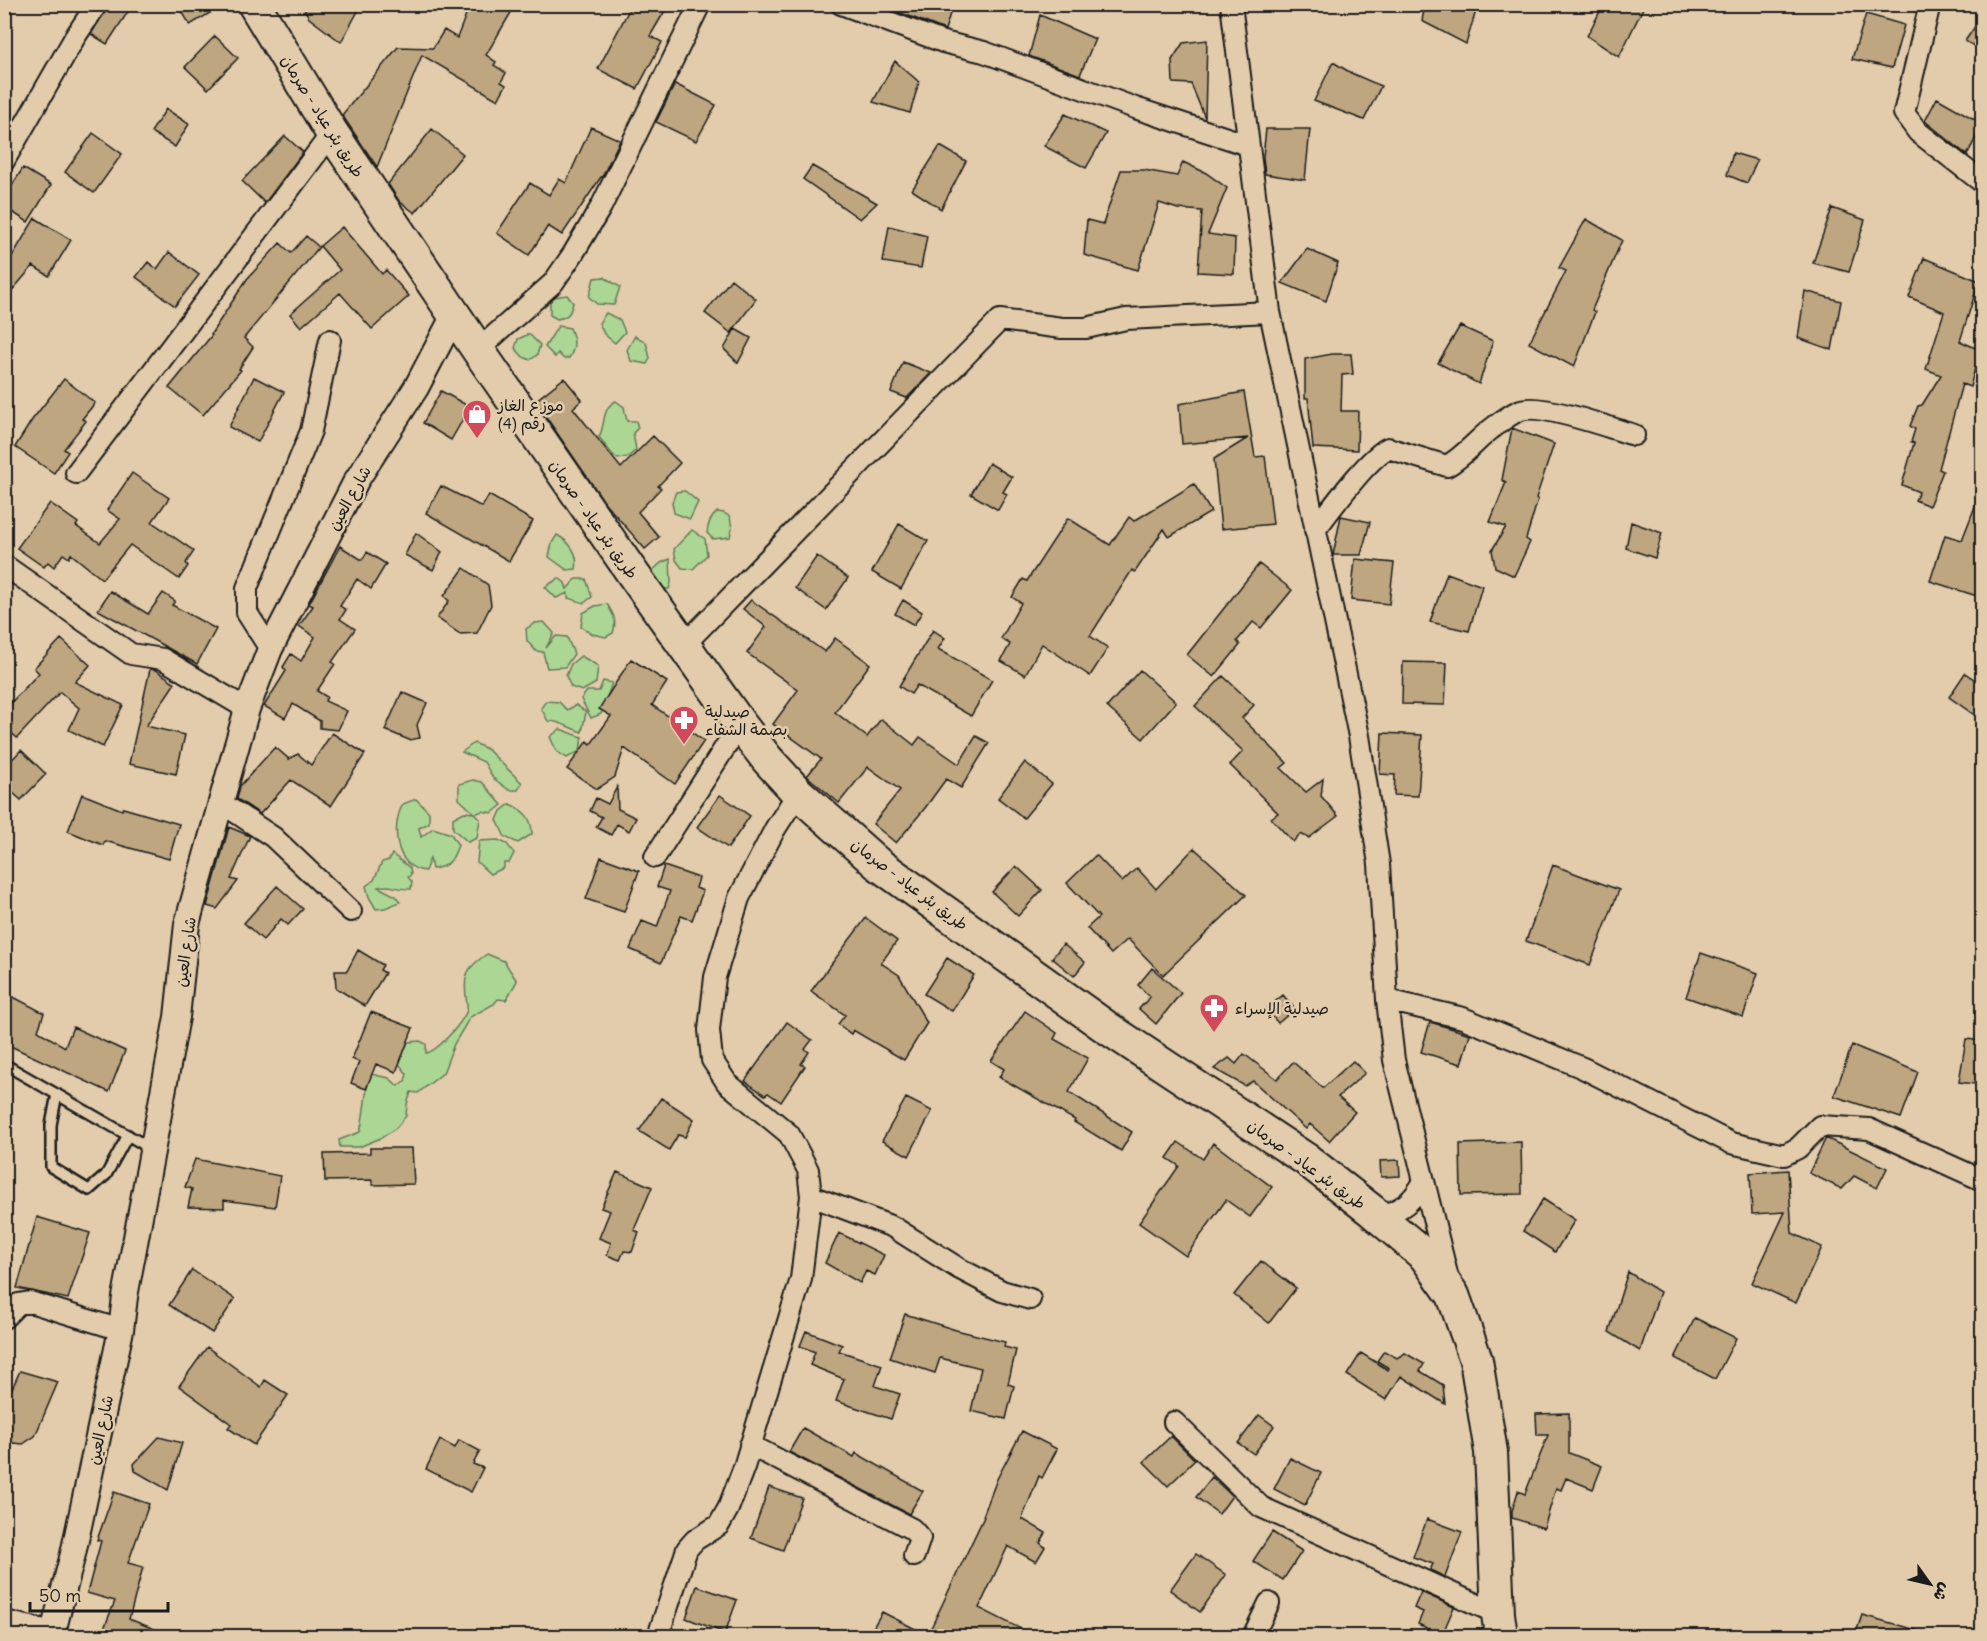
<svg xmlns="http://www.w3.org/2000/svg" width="1987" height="1641" font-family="Delius,'Playpen Sans Arabic',sans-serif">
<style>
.green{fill:#acd694;stroke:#647958;stroke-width:1.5}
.building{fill:#bda680;stroke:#1c1c1c;stroke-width:1.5}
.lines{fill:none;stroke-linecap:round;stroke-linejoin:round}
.service-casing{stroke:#1c1c1c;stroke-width:14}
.minor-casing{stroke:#1c1c1c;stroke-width:24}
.tertiary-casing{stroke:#1c1c1c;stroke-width:28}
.trunk-casing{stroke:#1c1c1c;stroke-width:36}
.service{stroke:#e2ccab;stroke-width:9}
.minor{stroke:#e2ccab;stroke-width:20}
.tertiary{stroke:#e2ccab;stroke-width:24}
.trunk{stroke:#e2ccab;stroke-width:32}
.labels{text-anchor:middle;stroke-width:5;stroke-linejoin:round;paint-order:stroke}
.street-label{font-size:16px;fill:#1c1c1c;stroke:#e2ccab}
.poi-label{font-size:16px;fill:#1c1c1c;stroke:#e2ccab;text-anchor:start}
</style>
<rect width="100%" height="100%" fill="#e2ccab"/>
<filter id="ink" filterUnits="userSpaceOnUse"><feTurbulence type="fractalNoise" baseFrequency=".0167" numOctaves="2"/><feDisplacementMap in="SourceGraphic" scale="12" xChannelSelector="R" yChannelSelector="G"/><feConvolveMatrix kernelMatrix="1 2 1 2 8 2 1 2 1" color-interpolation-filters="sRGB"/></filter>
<g filter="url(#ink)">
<!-- green -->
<path class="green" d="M604 277 620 287 614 305 597 304 589 297 594 278Z
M567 295 573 303C570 314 568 317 557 319L550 315V302L554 297Z
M606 313 620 320 625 332 615 343 604 334 599 323Z
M558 326 570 328C575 340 576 347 569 358L564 359 558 353 555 357 545 347Z
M529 334 540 345 537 355 530 360 523 357 515 348 518 339Z
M635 336 646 342 650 358 647 364 631 361 627 350Z
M616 401 624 407 627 421H636L638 428 633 433 636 450 628 457 618 459 612 454 599 437C606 424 601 408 616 401Z
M685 491 698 502 690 519 674 513 672 502 676 492Z
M717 512 724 513 730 517 732 529 730 537 713 539 707 533C708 524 710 518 717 512Z
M692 530 705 539 707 555 693 569 682 568 676 560 674 549Z
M557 535C570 542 579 554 576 569L567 570 549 557 552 543Z
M670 559 671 583 669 589H659L650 586 651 572 661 563Z
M559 578 565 583 567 589 576 579H586L592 597 584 603 568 598V593L556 598 545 587Z
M607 604C614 615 617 621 613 633L606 637 592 634 581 627 583 613 595 606Z
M544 622 554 633 546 648 556 636 567 637 574 654 565 667 547 668 543 652 536 651 527 641 526 629 535 623Z
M581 656 598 666 596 683 582 691 571 687 566 676 571 664Z
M603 681 612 683 601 714 591 718 581 699 587 691H599Z
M546 701 559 702 567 710 576 705 586 712 582 732C569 728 561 721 548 721L541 708Z
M560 729 582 737 580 751 567 758 557 752 550 737Z
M474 743 487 749 522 783 518 790H509L493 778 484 762 462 752Z
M473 780 482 782 502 805 492 813 482 811 475 814 480 819 477 838 468 842 453 829V818L464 812 474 813 459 799V784Z
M416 799 429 812V823L419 828 421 837 433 828 451 834 458 845C453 860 449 867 432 869L430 858 425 871C394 868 391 825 403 804Z
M510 804C525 812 532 817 532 834L518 843 505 837 497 820 501 811Z
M498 840 507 844 514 853 509 863H504V868L490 874 477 862 479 841Z
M392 854 410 868 411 875 408 877 412 882 411 889C399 890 389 883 378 887L396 896 400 902 385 908 376 909 369 897 366 886 374 880 382 862 389 860Z
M487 954 504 961 517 981 506 1000 498 999 494 1004 470 1017 454 1044 443 1073 418 1093 411 1092 407 1104 406 1116 396 1128 381 1138 359 1147H340L339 1140 360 1132C365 1113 364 1093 371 1074L389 1078 398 1086 405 1081 407 1074 399 1064 408 1042 420 1041 426 1044V1053C438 1051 463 1022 467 1010 468 1006 466 1000 466 996 463 973 469 966 487 954Z"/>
<!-- building -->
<path class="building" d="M109 4H133L107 44 91 34Z
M178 4H225L190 25Z
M302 4H362L341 42 309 18Z
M470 4H516L486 55 496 62 494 65 506 73 501 82 506 85 498 100 422 55 377 167 342 115 398 47 433 48 444 30 457 38Z
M632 4H669L650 36 662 42 637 89 598 69Z
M878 4H953L945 30Z
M1425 4H1478L1466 44 1422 21Z
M1604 4H1645L1619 57 1587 36Z
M1866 14 1904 25 1892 68 1852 59Z
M1040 15 1095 39 1080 75 1029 56Z
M1983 15V51L1965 41Z
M215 36 238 58 208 89 185 67Z
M1207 40 1205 118 1191 84 1173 83 1172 60 1183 43Z
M895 61 919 82 910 113 873 102Z
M1333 62 1351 73 1381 86 1364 120 1314 101Z
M675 84 716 105 696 141 656 122Z
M1937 98 1983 124 1967 155 1925 121Z
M166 109 189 124 175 147 151 132Z
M1065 114 1106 133 1086 168 1044 146Z
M591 127 620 140 602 177H601L562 235 548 226 529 255 497 233 530 183 549 195 559 179 566 183Z
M432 129 463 154 415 213 399 201 388 184Z
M1266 129H1310L1305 180 1265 174 1263 157Z
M93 133 122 154 94 193 65 172Z
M285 136 303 152 265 203 242 181Z
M940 146 966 161 941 209 912 190Z
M1733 153 1757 160 1747 183 1727 175Z
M1183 162 1206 173 1227 188 1208 234 1235 238 1234 274 1198 272 1202 211 1178 209 1159 203 1138 270 1084 255 1087 220 1103 224 1121 170H1144L1177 176Z
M812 166 877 203 860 219 803 179Z
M23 168 51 185 28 222 4 207V198Z
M1832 208 1865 220 1849 272 1813 263Z
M35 218 71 240 49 276 33 266 4 300V249L13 255Z
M1586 219 1622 240 1592 310 1595 312 1574 367 1529 343 1566 271 1559 268Z
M889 226 927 236 921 268 883 262Z
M342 227 382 274 386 270 409 296 372 329 340 293 301 327 290 314 340 270 320 246Z
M306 236 319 247 244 338 253 347 239 369 241 370 203 415 169 388 212 335 211 334 247 279 280 243 291 253Z
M1307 249 1338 263 1326 301 1282 283Z
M169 252 199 275 175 306 136 277 148 262 157 269Z
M1924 258 1979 281 1960 341 1980 350 1970 387 1962 384 1939 469 1943 471 1929 506 1915 500 1919 492 1902 485 1914 443 1911 442 1915 429 1910 426 1918 406 1922 405 1941 375 1926 369 1944 312 1909 297Z
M731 279 756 299 731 333 705 313Z
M1805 291 1841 301 1832 350 1798 338Z
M1460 326 1493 341 1479 384 1438 363Z
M735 329 751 338 738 363 724 349Z
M1332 354H1351L1353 374 1342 375 1341 411H1358L1357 450 1313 448 1308 398H1305V359Z
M903 362 931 373 907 398 891 392Z
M254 377 284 392 258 442 229 427Z
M564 378 582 400 573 408 621 468 653 436 680 463 658 486 661 488 638 512 659 537 645 549 605 503 535 401Z
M64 379 95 403 82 419 86 421 64 449 68 452 54 473 15 447 32 420Z
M441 391 470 407 451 440 423 423Z
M1244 392 1255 457 1265 456 1273 524 1221 529 1214 459 1248 438 1182 444 1179 404Z
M1512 428 1554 444 1536 498 1538 499 1526 539 1530 542 1514 576 1495 567 1492 550 1506 527 1490 522 1506 482 1502 480Z
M989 463 1012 477 1003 492 1007 494 998 510 971 494Z
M132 473 169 498 152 522 194 551 186 563 188 566 179 579 130 545 102 579 71 554 69 558 63 554 54 567 48 562 44 567 17 548 50 503 78 523 76 526 100 543 120 519 107 510Z
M1194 484 1211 512 1169 537 1164 529 1135 572 1132 570 1090 636 1108 648 1090 676 1042 644 1025 675 1001 661 1010 644 1001 639 1021 603 1012 597 1023 579 1027 581 1068 518 1110 545 1129 517 1134 521Z
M441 486 482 507 489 495 533 521 509 561 426 513Z
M1981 491 1983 578 1977 596 1930 581 1945 535 1962 540Z
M1341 516 1370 522 1361 555H1333Z
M1631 522 1662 533 1655 558 1626 548Z
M899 524 928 541 901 589 872 572Z
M416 533 442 552 433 570 405 555Z
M340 546 362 560 367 552 386 564 371 589 357 579 340 606 346 610 340 619 355 629 332 662 335 664 317 691 327 697 325 701 347 711 338 730 320 728V721L293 704 285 718 264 706 286 671 283 667 291 654 301 661 315 637 299 626 313 606 309 604Z
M817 556 848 578 826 610 795 588Z
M1355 559 1394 563 1389 604 1351 600Z
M1259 564 1292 590 1261 628 1253 622 1237 641 1240 645 1214 677 1187 655Z
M464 568 488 585 491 605 477 633 460 634 437 618 449 601 444 596Z
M1447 573 1482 586 1469 631 1430 622Z
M110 591 148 614 163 593 175 601 172 605 216 629 197 664 98 610Z
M751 600 825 652 835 638 870 664 835 712 867 737 881 719 914 745 920 737 959 764 976 736 989 743 961 788 946 779 925 808 896 843 873 824 900 790 868 767 839 803 807 776 821 759 773 724 798 690 747 653 766 627 743 609Z
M903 600 922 612 914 625 895 614Z
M933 630 945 638 938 649 992 680 971 716 917 685 911 694 899 686Z
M61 639 90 665 75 682 123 705 103 747 69 730 79 708 60 692 17 738 4 726V710L39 673 34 668Z
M631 659 667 682 652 705 704 741 675 784 624 748 615 777 597 789 567 769 587 741 591 744 611 716 599 709Z
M1403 662 1447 663 1445 705 1402 704Z
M150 669 156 670 175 683 146 726 185 735 176 774 129 764Z
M1140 670 1176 702 1143 739 1107 707Z
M1965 673 1983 685V721L1949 697Z
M1223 676 1254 705 1242 718 1287 763 1281 768 1306 792 1323 779 1321 796 1338 816 1309 838 1300 834 1293 842 1271 818 1278 813 1230 765 1243 751 1195 706Z
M402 692 427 703 417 725 420 738 409 740 385 730Z
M332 733 365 754 331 806 291 780 260 814 237 799 240 786 275 747 289 759 298 754 311 765Z
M1382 733 1422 735 1418 796 1394 795 1395 775 1380 774Z
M21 750 46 774 21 800 4 785V768Z
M1025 762 1052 784 1024 818 998 798Z
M617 787 618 809 636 818 629 831 617 824 611 835 596 827 602 817 590 811 596 798 608 804Z
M82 794 122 810 123 808 179 824 169 859 105 841 103 845 68 831Z
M720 795 750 816 728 848 697 827Z
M229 827 250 836 231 879 238 881 217 909 207 906Z
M1194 848 1246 895 1163 975 1128 939 1111 954 1087 928 1099 917 1067 883 1096 855 1122 882 1137 868 1156 889Z
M601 857 639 871 624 912 586 899Z
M1553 865 1619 890 1590 965 1526 941Z
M664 866 699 878 696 888 703 891 692 920 681 916 661 963 630 949 642 921 657 927 670 891 657 887Z
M1016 866 1042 890 1018 916 992 892Z
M277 886 303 909 288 925 281 919 263 940 244 923Z
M866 918 897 941 881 963 899 975 927 1023 904 1060 853 1030 851 1034 838 1024 845 1015 811 991Z
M1063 944 1085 962 1074 976 1052 958Z
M358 950 383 965 380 970 385 973 365 1006 336 988 335 971H347Z
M1701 953 1758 973 1743 1017 1686 997Z
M947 958 974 975 952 1011 924 994Z
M1152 968 1181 993 1156 1024 1139 1009 1150 997 1138 985Z
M4 992 44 1013 38 1031 65 1047 73 1027 125 1051 109 1092 4 1043Z
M1283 995 1295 1009 1278 1023 1266 1009Z
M1025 1011 1057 1033 1054 1039 1088 1058 1069 1092 1132 1132 1121 1151 1074 1122 1075 1120 999 1077 1004 1069 991 1061Z
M371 1012 413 1028 396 1072 376 1064 366 1089 351 1083 359 1062 352 1059Z
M787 1022 812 1040 805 1049 809 1052 801 1064 805 1066 781 1102 768 1093 765 1095 745 1081Z
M1430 1022 1470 1034 1461 1064 1421 1052Z
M1966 1039 1983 1041V1085L1959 1082Z
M1852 1045 1918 1072 1901 1118 1834 1096Z
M1244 1054 1277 1079 1293 1062 1323 1088 1353 1061 1365 1073 1338 1097 1355 1112 1329 1141 1310 1124 1306 1129 1253 1081 1245 1086 1214 1069 1229 1058 1236 1064Z
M661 1098 694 1119 685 1137 678 1135 669 1150 639 1131Z
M906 1098 932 1111 909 1156 882 1141Z
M1826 1138 1887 1168 1877 1188 1854 1176 1842 1189 1809 1173Z
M1178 1142 1203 1159 1213 1143 1272 1187 1250 1217 1226 1200 1186 1256 1139 1223 1179 1166 1167 1158Z
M1521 1142 1522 1194 1461 1195 1460 1144Z
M370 1148H412L414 1184 372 1185V1180L325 1181 324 1154 370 1153Z
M195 1159 280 1176 275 1207 224 1200V1208L188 1207 192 1189 185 1187Z
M1399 1160 1400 1176 1381 1177 1380 1161Z
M1788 1170 1792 1233 1822 1247 1796 1303 1752 1283 1785 1212 1752 1214 1750 1173Z
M617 1172 652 1187 634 1230 639 1232 632 1252 624 1251 620 1260 607 1255 611 1243 599 1238 610 1211 601 1208Z
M1543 1199 1575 1220 1555 1252 1523 1231Z
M37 1217 90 1233 68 1299 17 1288Z
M839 1233 884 1255 875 1275 866 1271 860 1283 825 1263Z
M1261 1261 1296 1288 1269 1323 1234 1295Z
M192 1270 235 1299 212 1333 169 1305Z
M1628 1272 1660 1292 1640 1351 1609 1332Z
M905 1314 956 1330 1005 1342 1004 1347 1016 1350 1008 1384 1014 1386 1006 1419 971 1411 981 1368 940 1358 935 1373 890 1358Z
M1695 1318 1736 1338 1715 1379 1675 1358Z
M806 1331 842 1345 839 1351 882 1365 875 1386 900 1394 891 1419 836 1401 844 1379 810 1365 815 1352 800 1346Z
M207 1347 261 1387 265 1380 288 1395 254 1445 228 1428 231 1424 179 1386Z
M1384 1351 1397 1358 1405 1353 1424 1364 1420 1371 1443 1385 1445 1404 1401 1376 1386 1400 1347 1375 1361 1353 1388 1370 1389 1368 1377 1361Z
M20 1371 58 1382 35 1436 23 1444 4 1442V1406Z
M1569 1413V1453L1602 1466 1593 1489 1566 1478 1561 1490 1556 1488 1544 1528 1512 1518V1511L1518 1491 1525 1494 1548 1435H1537L1536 1414Z
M1259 1415 1274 1426 1254 1454 1238 1443Z
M803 1428 854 1457 856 1453 923 1491 909 1514 789 1452Z
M1022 1431 1057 1449 1042 1478 1039 1476 1022 1519 1046 1533 1040 1543 1045 1547 1036 1562 1008 1546 979 1608 1035 1636H944L930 1630 984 1517 983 1516 997 1479Z
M1171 1436 1195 1460 1168 1486 1144 1462Z
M159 1437 182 1443 168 1490 135 1471 134 1464Z
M440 1440 455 1448 459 1440 480 1451 473 1464 483 1468 471 1492 426 1469Z
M1290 1458 1321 1473 1305 1505 1274 1489Z
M1212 1477 1232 1496 1219 1514 1196 1497Z
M769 1487 802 1498 783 1550 751 1538Z
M114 1492 149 1504 128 1563 143 1567 129 1619 172 1636H101L115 1601 87 1593 101 1541 97 1540Z
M1427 1519 1462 1532 1445 1577 1430 1570 1433 1564 1413 1557Z
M1272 1532 1302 1551 1283 1580 1253 1561Z
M1196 1554 1226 1575 1200 1612 1170 1590Z
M697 1586 737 1600 725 1633 686 1618Z
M1421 1592 1454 1607 1442 1635 1418 1624 1423 1612 1414 1608Z
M882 1612 929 1636H873L874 1626Z
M1862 1615 1923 1632 1922 1636H1855Z"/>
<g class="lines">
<!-- service casing -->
<g class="service-casing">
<path id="service" d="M4 1064 150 1148
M57 1094 51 1125V1167L89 1190 106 1175 128 1135"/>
</g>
<!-- minor casing -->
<g class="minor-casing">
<path id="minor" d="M841 4 943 42 984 52 1135 108 1248 145
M1231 4 1270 312 1359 736 1379 864 1387 1000 1394 1060 1448 1278
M1930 4 1904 113 1918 132 1982 182
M4 161 75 37 97 4
M478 350 553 283 573 254 601 207 700 4
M76 473 332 133
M1315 530C1332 508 1366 460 1388 448L1447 466C1463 457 1475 442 1490 430 1498 424 1511 413 1521 410 1541 403 1611 428 1634 435
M4 565 131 654 163 659 247 709
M684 645 1000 320 1062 328H1086L1126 319 1270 312
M270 649 247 613V588L311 431 330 340
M220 802 273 837 351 911
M655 857 740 724
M1387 1000 1463 1018 1583 1068 1731 1143 1784 1155 1798 1148 1820 1126 1869 1129 1982 1180
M811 1196 893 1227 958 1268 1002 1291 1030 1299
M1379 1217C1402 1209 1412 1203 1424 1181
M4 1318 18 1304 30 1302 121 1330
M1174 1422 1261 1507 1498 1614
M750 1445 912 1529 920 1538 914 1556
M4 1621 54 1632
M658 1636 687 1549 695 1540 719 1525 728 1509 744 1467 801 1279 811 1196 808 1170 789 1134 727 1083 712 1060 709 1030 715 977 739 898 775 829 798 793
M1253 1636 1269 1603"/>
</g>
<!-- tertiary casing -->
<g class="tertiary-casing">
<path id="tertiary" d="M52 1636 73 1554 121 1330 125 1297 177 1017 187 924 247 709 270 649 356 481 416 388 454 315"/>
</g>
<!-- trunk casing -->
<g class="trunk-casing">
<path id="trunk" d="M254 4 332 133 478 350 633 574 740 724 767 759 798 793 878 864 1106 1027 1307 1160 1372 1211 1425 1256 1453 1295 1476 1360 1491 1452 1498 1614 1501 1636"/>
</g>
<!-- service -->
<use href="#service" class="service"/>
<!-- minor -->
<use href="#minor" class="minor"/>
<!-- tertiary -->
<use href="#tertiary" class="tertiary"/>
<!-- trunk -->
<use href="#trunk" class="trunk"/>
</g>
</g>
<!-- icons -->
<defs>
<g id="shop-pin" transform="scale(1.5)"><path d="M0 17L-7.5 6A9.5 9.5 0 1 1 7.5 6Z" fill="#d1495b" stroke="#e2ccab"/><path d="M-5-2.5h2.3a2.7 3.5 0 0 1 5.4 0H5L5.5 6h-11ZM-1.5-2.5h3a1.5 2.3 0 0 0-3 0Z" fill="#fff"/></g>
<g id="pharmacy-pin" transform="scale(1.5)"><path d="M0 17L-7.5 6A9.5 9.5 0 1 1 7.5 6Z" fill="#d1495b" stroke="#e2ccab"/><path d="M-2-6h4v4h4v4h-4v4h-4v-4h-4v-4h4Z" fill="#fff"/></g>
</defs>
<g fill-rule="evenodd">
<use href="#shop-pin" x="477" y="414"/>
<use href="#pharmacy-pin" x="684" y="720"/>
<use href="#pharmacy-pin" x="1214" y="1008"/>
</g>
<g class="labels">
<!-- street labels -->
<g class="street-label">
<text transform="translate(323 116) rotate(58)" y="6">طريق بئر عياد - صرمان</text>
<text transform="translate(349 498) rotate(-61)" y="6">شارع العين</text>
<text transform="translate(594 519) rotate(55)" y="6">طريق بئر عياد - صرمان</text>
<text transform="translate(910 884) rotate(37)" y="6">طريق بئر عياد - صرمان</text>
<text transform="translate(185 952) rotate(-82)" y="6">شارع العين</text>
<text transform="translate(1307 1164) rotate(36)" y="6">طريق بئر عياد - صرمان</text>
<text transform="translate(100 1430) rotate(-78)" y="6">شارع العين</text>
</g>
<!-- poi labels -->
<g class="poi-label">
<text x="498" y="411">موزع الغاز<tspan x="498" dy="18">رقم (4)</tspan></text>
<text x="705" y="717">صيدلية<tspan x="705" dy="18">بصمة الشفاء</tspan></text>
<text x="1235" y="1014">صيدلية الإسراء</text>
</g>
</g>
<!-- margin -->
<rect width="1987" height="1641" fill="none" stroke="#e2ccab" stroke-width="24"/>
<rect x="12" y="12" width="1963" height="1617" fill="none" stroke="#1c1c1c" stroke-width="2" filter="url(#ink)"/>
<!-- north arrow -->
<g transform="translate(1930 1584) rotate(124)" stroke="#e2ccab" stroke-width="4.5" paint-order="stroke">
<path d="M0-4.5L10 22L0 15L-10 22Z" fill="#1c1c1c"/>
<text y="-9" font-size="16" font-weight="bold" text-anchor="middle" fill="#1c1c1c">ش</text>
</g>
<!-- scale -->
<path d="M30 1602v9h138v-9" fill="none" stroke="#1c1c1c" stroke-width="3"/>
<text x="39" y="1602" font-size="18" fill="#1c1c1c" stroke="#e2ccab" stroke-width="4.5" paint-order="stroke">50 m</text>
</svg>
